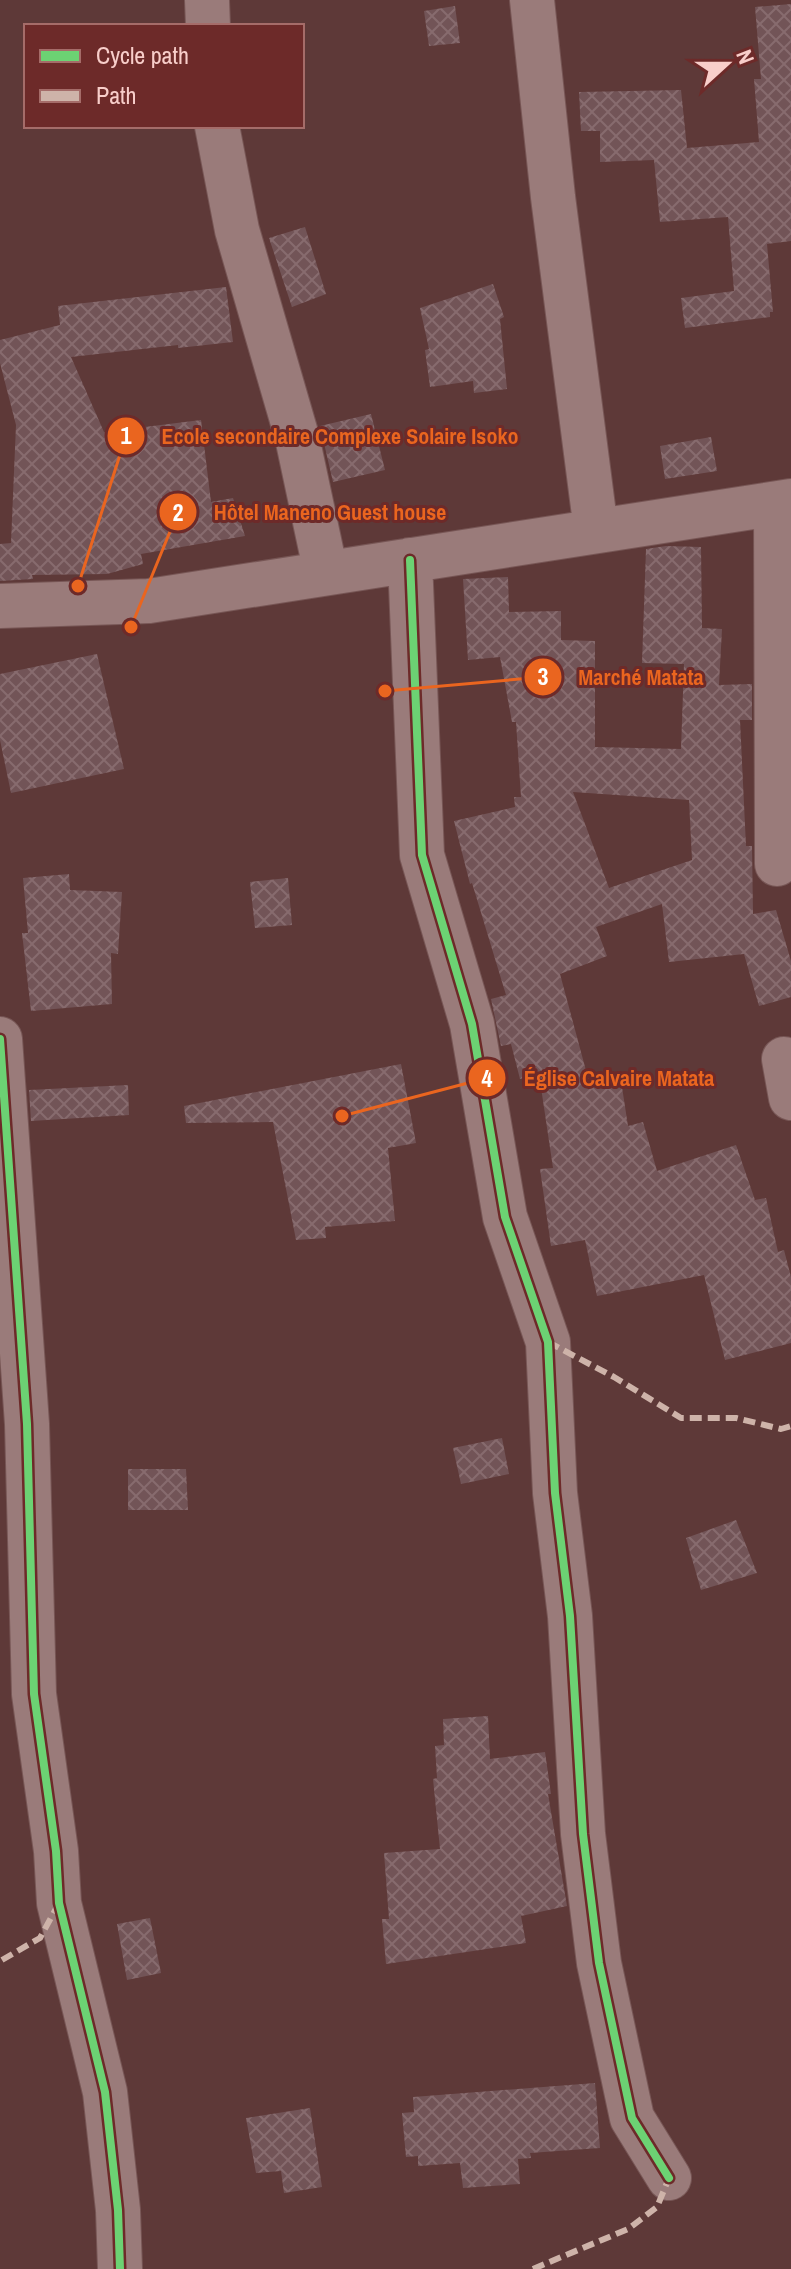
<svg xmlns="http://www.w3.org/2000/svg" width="791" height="2269" font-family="'Archivo Narrow',sans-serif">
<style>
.building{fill:url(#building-cross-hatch);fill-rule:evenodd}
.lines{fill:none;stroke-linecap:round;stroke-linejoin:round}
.minor-casing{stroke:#775655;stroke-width:46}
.minor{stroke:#9a7b7a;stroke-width:44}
.quiet{stroke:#ceb3a9;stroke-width:6;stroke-dasharray:12 6;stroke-linecap:butt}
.cycleway-casing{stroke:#6d2a29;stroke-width:13}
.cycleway{stroke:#6cd273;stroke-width:8}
.leader{fill:none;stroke:#ea651f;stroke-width:3}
.callout-dot{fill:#ea651f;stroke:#6d2a29;stroke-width:3}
.mark-label{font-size:24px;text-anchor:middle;font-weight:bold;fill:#fff}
.callout-label{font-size:22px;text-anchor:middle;font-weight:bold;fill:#ea651f;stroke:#6d2a29;stroke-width:6;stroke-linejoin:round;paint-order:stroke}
</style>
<defs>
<pattern id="building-cross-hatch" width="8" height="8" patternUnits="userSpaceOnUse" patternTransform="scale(2)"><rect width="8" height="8" fill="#725457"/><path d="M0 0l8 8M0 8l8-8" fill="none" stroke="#876b6e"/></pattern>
</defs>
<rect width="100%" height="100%" fill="#5e3938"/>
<!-- building -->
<path class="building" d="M791 4V241L767 244 773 312H770V317L685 328 681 298 734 291 728 217 660 222 654 160 600 162V131H581L579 92 681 90 687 148 759 142 754 79H761L755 7Z
M455 6 460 43 429 46 424 11Z
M305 227 326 294 292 307 269 238Z
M493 284 504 317 500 319 507 389 474 393 473 381 430 387 425 350 429 349 420 308Z
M226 287 233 342 178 348V345L71 357 104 432 201 420 211 502 233 498 245 536 141 554 143 564 107 574 32 575 33 579 0 581V544L11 543 16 425 0 363V340L60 325 58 306Z
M371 414 385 470 333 482 320 426Z
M711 437 717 471 665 479 660 446Z
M666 546 701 547 702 628 722 629 719 685 752 684V720H740L746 846H752L753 914 776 910 791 961V997L759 1006 744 954 669 962 662 904 596 927 607 956 560 974 588 1078 620 1074 628 1126 643 1122 657 1171 736 1145 755 1200 766 1198 778 1252 784 1250 791 1277V1343L725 1360 704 1275 597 1296 585 1240 551 1246 540 1169 553 1168 539 1074 520 1079 511 1044 501 1046 491 999 506 995 472 883 470 884 454 821 515 807 514 797H521L516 722H512L500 657 468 660 463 579 508 577 509 612 561 611V640L595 641V747L681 749 684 664 642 663 646 549ZM573 792 689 800 692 860 609 888Z
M97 654 124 769 11 793 0 740V674Z
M69 874 70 890 122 892 118 954 111 953 112 1004 31 1011 22 933H28L23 878Z
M288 878 292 925 255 928 250 882Z
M401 1064 416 1143 388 1148 395 1221 325 1227 326 1238 296 1240 273 1122 186 1123 184 1106Z
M128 1085 129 1115 31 1121 29 1090Z
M502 1438 509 1474 461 1484 453 1448Z
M128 1469H186L188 1510H128Z
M736 1520 757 1573 701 1590 686 1538Z
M488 1716 490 1759 545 1752 551 1794H548L567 1906 521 1916 526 1943 386 1964 382 1919H389L384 1853 440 1849 433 1779 437 1778 435 1746 444 1745 443 1719Z
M150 1918 161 1973 127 1980 117 1924Z
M595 2083 600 2148 530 2153 531 2158 518 2159 520 2184 463 2188 460 2163 418 2166V2156L406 2157 402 2113 414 2112 413 2097Z
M310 2108 322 2187 284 2193 281 2171 256 2173 246 2118Z"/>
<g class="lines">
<!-- minor casing -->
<g class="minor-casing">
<path id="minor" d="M207 0 208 26
M532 0 553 197 596 530
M217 126 237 230 297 437 326 573
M776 504 777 864
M410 560 422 855 472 1024 505 1217 548 1342 555 1493 570 1616 583 1834 599 1963 632 2118 669 2178
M0 606 149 601 791 501
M0 1039 27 1424 34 1694 56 1851 59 1903 105 2092 118 2210 120 2269
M784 1059 791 1098"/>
</g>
<!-- minor -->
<use href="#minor" class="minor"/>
<!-- quiet -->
<path class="quiet" d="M548 1342 614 1377 681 1418H736L781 1429 791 1426
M2 1960 40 1938 59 1903
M533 2269 628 2229 657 2207 669 2178"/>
<!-- cycleway casing -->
<g class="cycleway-casing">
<path id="cycleway" d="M410 560 422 855 472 1024 505 1217 548 1342 555 1493 570 1616 583 1834 599 1963 632 2118 669 2178
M0 1039 27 1424 34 1694 56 1851 59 1903 105 2092 118 2210 120 2269"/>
</g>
<!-- cycleway -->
<use href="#cycleway" class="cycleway"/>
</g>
<!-- callouts -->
<path class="leader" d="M78 586L126 436M131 627L178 512M385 691L543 677M342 1116L487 1078"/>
<g class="callout-dot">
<circle cx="78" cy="586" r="8"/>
<circle cx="131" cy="627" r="8"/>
<circle cx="385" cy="691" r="8"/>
<circle cx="342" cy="1116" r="8"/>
<circle cx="126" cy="436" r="20"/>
<circle cx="178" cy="512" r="20"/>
<circle cx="543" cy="677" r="20"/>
<circle cx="487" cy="1078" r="20"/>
</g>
<g class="mark-label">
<text x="126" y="444">1</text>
<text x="178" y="521">2</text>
<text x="543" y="685">3</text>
<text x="487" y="1087">4</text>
</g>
<g class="callout-label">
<text x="340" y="444">Ecole secondaire Complexe Solaire Isoko</text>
<text x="330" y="520">Hôtel Maneno Guest house</text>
<text x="641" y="685">Marché Matata</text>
<text x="619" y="1086">Église Calvaire Matata</text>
</g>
<!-- legend -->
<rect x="24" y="24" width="280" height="104" fill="#6d2a29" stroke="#a56c69" stroke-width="2"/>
<rect x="40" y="50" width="40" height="12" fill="#6cd273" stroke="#a56c69" stroke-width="2"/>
<text x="96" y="64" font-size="24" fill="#f8ceca">Cycle path</text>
<rect x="40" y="90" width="40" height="12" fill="#ceb3a9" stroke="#a56c69" stroke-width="2"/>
<text x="96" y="104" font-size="24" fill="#f8ceca">Path</text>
<!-- north arrow -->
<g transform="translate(727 64) rotate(69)" stroke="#6d2a29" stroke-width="6" paint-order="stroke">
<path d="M0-6L14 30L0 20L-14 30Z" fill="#f8ceca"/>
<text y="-12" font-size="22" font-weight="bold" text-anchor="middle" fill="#f8ceca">N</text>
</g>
</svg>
